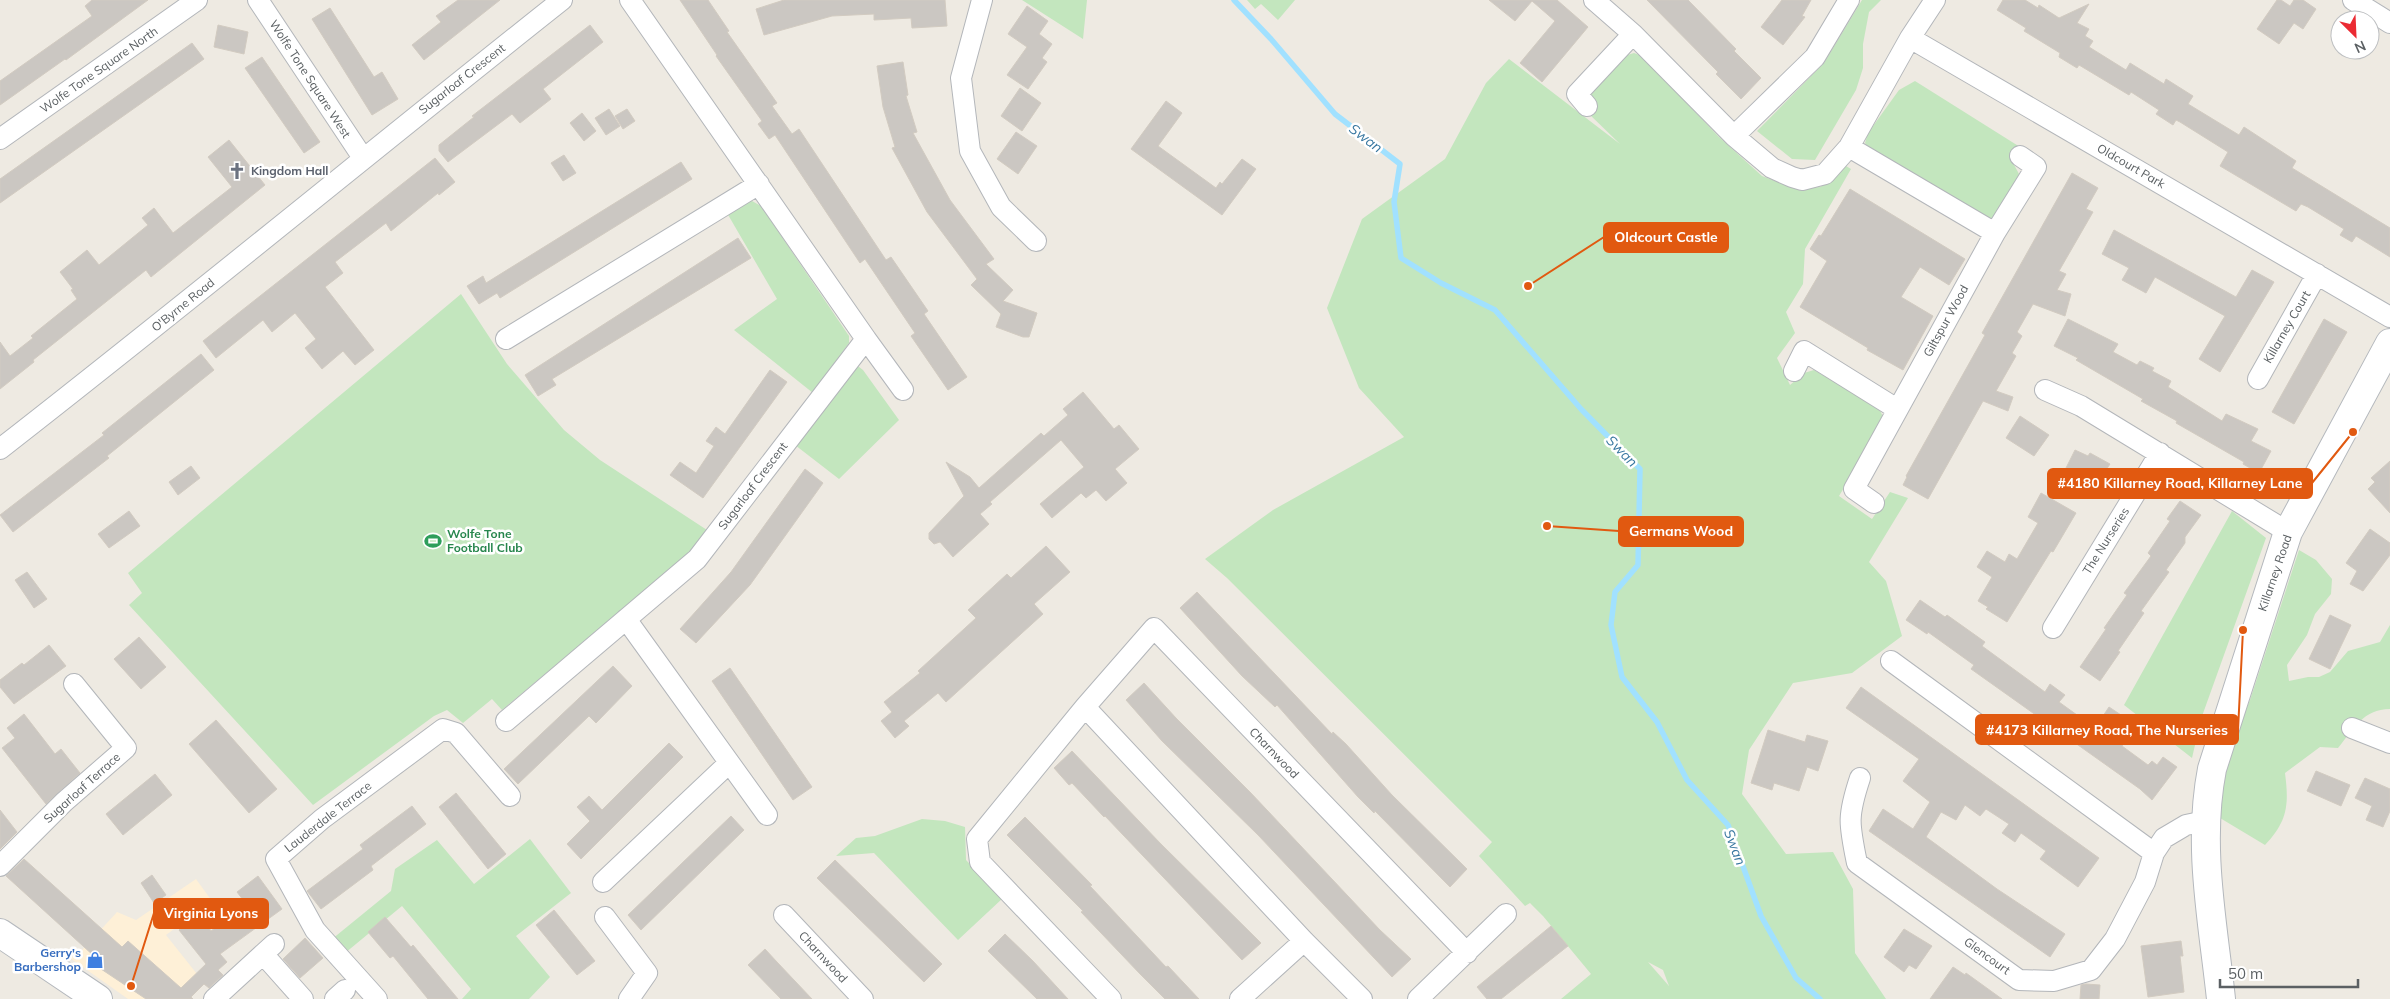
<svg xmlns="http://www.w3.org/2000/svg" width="2390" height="999" font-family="Mulish,sans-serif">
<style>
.commercial{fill:#fef0d7}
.green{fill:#c3e6be;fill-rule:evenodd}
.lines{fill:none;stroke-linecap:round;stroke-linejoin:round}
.stream{stroke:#a1e1ff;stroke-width:5.5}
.building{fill:#cbc7c2;stroke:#d2cbc1}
.street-casing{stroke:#b3b6ba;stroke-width:22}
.secondary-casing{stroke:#b4b8bd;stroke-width:30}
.street{stroke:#fff;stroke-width:20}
.secondary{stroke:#fff;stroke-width:28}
.labels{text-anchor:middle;stroke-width:5;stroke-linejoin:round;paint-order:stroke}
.street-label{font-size:12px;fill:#5b6063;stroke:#fff}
.worship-label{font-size:12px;font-weight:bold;fill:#5b616d;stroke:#fff;text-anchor:start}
.leisure-label{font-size:12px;font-weight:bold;fill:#27864d;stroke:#fff;text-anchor:start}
.shop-label{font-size:12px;font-weight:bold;fill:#366cbe;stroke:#fff;text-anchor:end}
.water-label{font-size:14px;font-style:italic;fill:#3877a0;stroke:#fff}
.leader{fill:none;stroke:#e15910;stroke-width:2}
.callout-dot{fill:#e15910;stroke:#fff;stroke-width:2}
.callout{fill:#e15910;stroke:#e15910;stroke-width:2}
.callout-label{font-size:14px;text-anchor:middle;font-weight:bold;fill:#fff}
</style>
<rect width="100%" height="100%" fill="#eeeae2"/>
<!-- commercial -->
<path class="commercial" d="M196 879 212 901 166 935 197 974 170 999H128L70 958 83 949 117 912 136 920Z"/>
<!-- green -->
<path class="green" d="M1022 0H1087L1083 39Z
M1247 0H1295L1278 20 1261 4 1255 9Z
M1862 0H1881L1869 12 1863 44V68L1856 90 1815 160 1792 159 1757 131 1824 63Z
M1634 53 1642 56 1718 136 1762 176 1797 189 1820 187 1835 178 1846 166 1851 169 1805 249 1803 284 1786 312 1795 333 1777 358 1790 385 1804 373 1814 370 1879 408 1883 417 1880 428 1839 496 1872 519 1890 492 1908 498 1869 562 1886 581 1902 636 1852 673 1793 683 1749 750 1742 794 1786 854 1833 852 1853 889 1855 953 1886 999H1561L1591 974 1543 916 1530 903 1525 906 1479 856 1492 842 1227 578 1205 559 1273 510 1404 437 1359 388 1327 308 1362 219 1445 159 1486 83 1509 59 1620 144 1587 112 1589 94 1624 56ZM1648 962 1663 970 1669 986Z
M1915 81 2020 147 2012 161 2019 174 2014 193 1998 218 1984 222 1872 154 1865 143 1868 133 1899 90Z
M752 201 761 206 849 336V343L813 393 734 330 777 299 727 213 746 202Z
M461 294 507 364 564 430 600 460 707 530 691 552 502 710 492 699 463 723 447 710 434 716 313 805 129 605 142 593 128 573Z
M854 363 863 370 899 420 839 479 795 445Z
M2232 511 2266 538 2201 719 2192 758 2124 705Z
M2299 550 2316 560 2332 579 2331 594 2315 614 2307 635 2287 665 2289 681 2308 677H2319L2330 672 2348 651 2380 642 2390 625V709C2363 709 2354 729 2338 748L2320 747 2285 773C2289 804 2288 821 2265 845L2220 818 2223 785 2233 739 2250 700Z
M922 819 945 821 965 827 966 860 1003 898 958 940 874 853 836 856 856 838 875 836Z
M530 839 571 893 516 936 550 977 529 999H462L471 989 402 906 339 958 326 944 391 891 395 869 437 840 474 884Z"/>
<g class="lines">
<!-- stream -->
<path class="stream" d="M1234 0 1271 39 1335 114 1400 164 1394 202 1401 258 1441 283 1495 310 1581 409 1640 469 1638 565 1615 592 1611 625 1622 677 1657 722 1687 780 1728 825 1761 916 1796 978 1820 999"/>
</g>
<!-- building -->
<path class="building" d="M92 0H148L66 60 65 59 0 105V81L92 16 85 6Z
M458 0H500L424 60 412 45 441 22 436 16Z
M680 0H708L729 31 727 32 777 103 772 106 792 134 799 129 886 260 891 257 928 311 924 314 967 377 948 390 911 336 915 333 865 259 860 263 775 135 769 139 758 124 762 121 716 56 717 55Z
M784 0H945L947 26 912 28 911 18 874 20V14L832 16 764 35 756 9Z
M1489 0H1557L1588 27 1542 82 1520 63 1555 21 1532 1 1515 21Z
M1647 0H1688L1736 49 1734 51 1761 78 1741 99 1716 74 1718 72Z
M1782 0H1811L1802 16 1805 17 1783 45 1761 27Z
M2003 0H2025L2038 8 2039 5 2059 18 2089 4 2077 23 2089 29 2085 36 2093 41 2089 47 2126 70 2130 63 2164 84 2166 79 2193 96 2188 104 2239 135 2244 127 2296 161 2292 168 2390 228V257L2356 236 2352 242 2340 235 2344 229 2308 207 2301 204 2296 211 2220 166 2228 152 2180 122 2176 120 2173 125 2156 114 2159 110 2131 92 2129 95 2079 65 2077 68 2059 57 2060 53 2024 31 2026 28 1997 10Z
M2277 0H2281L2290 6 2294 0H2303L2316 9 2303 29 2294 23 2279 44 2257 29Z
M1027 6 1048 21 1039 34 1052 44 1042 58 1047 62 1028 89 1007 75 1027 47 1008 34Z
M330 8 374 77 382 72 398 99 372 115 312 19Z
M218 25 248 32 244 54 214 47Z
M590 25 603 42 543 89 551 99 520 123 512 114 448 162 439 151V145L474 117 472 116Z
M192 43 204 59 0 203V179Z
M262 57 320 142 304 153 245 68Z
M903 62 908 95 906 96 917 132 913 133 950 200 994 259 986 264 1013 290 1003 301 1037 313 1029 337H1023L996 327 1001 314 971 285 977 279 927 212 892 148 895 147 883 107 877 66Z
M1020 88 1041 103 1022 131 1001 116Z
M1166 101 1182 113 1158 146 1216 188 1220 182 1222 184 1242 159 1256 169 1222 215 1131 149Z
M609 109 620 126 606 135 595 118Z
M627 109 635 121 623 129 615 116Z
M582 113 596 131 584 141 570 123Z
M1016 132 1037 146 1018 174 997 159Z
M229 140 265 185 151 277 146 270 33 360 34 362 0 389V342L10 356 33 338 31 336 77 299 71 290 73 289 60 272 87 250 99 265 148 225 142 218 154 208 173 233 232 187 208 157Z
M564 155 576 173 563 181 551 163Z
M435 158 455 182 439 195 438 193 391 231 386 223 335 262 343 273 325 287 374 350 355 365 343 351 322 369 305 348 316 339 295 313 272 332 263 320 216 358 203 341Z
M681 162 692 179 500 298 497 293 479 304 467 286 483 276 486 283Z
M2072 173 2098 188 2086 209 2093 212 2059 271 2066 274 2057 290 2071 294 2065 316 2033 304 2017 332 2022 336 2012 353 2016 356 1996 391 2013 397 2008 411 1983 401 1928 499 1903 485 1907 477 1906 476 1985 335 1982 333Z
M1850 189 1965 259 1949 285 1920 267 1901 297 1933 316 1903 370 1867 350 1868 348 1800 307 1827 261 1810 249 1819 235 1821 236Z
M2114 230 2236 297 2252 270 2274 282 2220 372 2199 359 2225 316 2155 277 2146 293 2122 280 2129 268 2102 254Z
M738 238 751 258 552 379 556 385 538 396 525 375Z
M2068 319 2118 344 2113 352 2137 365 2140 361 2154 368 2152 371 2171 381 2168 387 2222 421 2226 414 2258 429 2251 441 2271 451 2259 473 2243 464 2244 462 2176 423 2177 421 2141 401 2143 399 2076 360 2078 358 2054 346Z
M2324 319 2347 332 2294 424 2272 412Z
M201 354 214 370 107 456 109 458 13 532 0 515 104 435 102 433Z
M770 370 787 382 703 498 670 475 680 462 696 473 714 446 706 441 716 427 725 434Z
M1083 392 1114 429 1119 425 1139 449 1115 469 1127 483 1106 501 1096 490 1086 498 1081 493 1052 518 1040 504 1084 467 1061 440 990 502 992 504 980 514 989 524 953 557 940 542 934 544 929 539V533L964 496 946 462 970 477 979 488 1041 433 1044 436 1068 415 1063 409Z
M2020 416 2049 435 2034 456 2006 438Z
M2075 450 2088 456 2090 453 2110 464 2091 492 2070 479 2072 474 2065 470Z
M2390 461V513L2368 489 2375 482 2371 478Z
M191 466 200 478 178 495 169 482Z
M805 469 823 483 750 585 696 643 680 629 731 572Z
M2041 493 2076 513 2053 552 2051 551 2007 622 1986 609 1988 607 1978 601 1992 577 1977 567 1987 551 2005 562 2009 554 2017 559 2038 523 2028 517Z
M2180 501 2201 515 2185 537V543L2166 570 2169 572 2141 611 2144 613 2118 651 2120 652 2100 681 2080 667 2106 629 2104 628 2127 595 2124 593 2151 556 2148 553 2170 521 2167 519Z
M129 511 140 526 109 548 98 534Z
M2370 529 2390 543V555L2363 591 2350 584 2357 571 2346 563Z
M1046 546 1070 572 1034 604 1043 614 946 702 938 693 904 721 909 726 895 738 881 721 892 712 884 702 920 673 918 671 976 618 968 610 1007 574 1011 578Z
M27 572 47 599 34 608 15 580Z
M1197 592 1332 734 1333 732 1346 744 1392 795 1467 869 1450 887 1375 811 1374 813 1358 797 1277 705 1275 707 1242 676 1180 608Z
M1920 600 1945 617 1947 615 1985 642 1982 646 2045 692 2050 684 2065 695 2059 702 2095 728 2109 707 2133 723 2122 738 2126 740 2122 746 2148 765 2152 761 2157 765 2163 757 2177 767 2152 800 2140 789 1971 669 1974 665 1928 632 1927 634 1906 620Z
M2330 615 2351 625 2330 669 2309 659Z
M139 637 166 667 141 689 114 659Z
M49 645 66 666 14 704 0 687V680L22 663 24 665Z
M613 666 632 686 596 723 589 716 518 784 504 769Z
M730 668 812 787 793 800 712 681Z
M1144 683 1176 718 1250 792 1380 930 1411 959 1392 977 1258 835 1162 741 1126 700Z
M1861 687 2099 858 2078 887 2040 859 2046 851 2021 833 2015 842 2002 833 2009 824 1986 809 1980 816 1965 805 1956 820 1941 812 1926 837 1997 889 2065 934 2050 957 1869 831 1883 809 1913 829 1930 802 1903 781 1919 759 1846 708Z
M24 714 55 754 61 749 80 773 46 804 2 748 15 738 7 728Z
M216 720 277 789 249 813 189 744Z
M1768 730 1805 742 1807 735 1828 741 1818 771 1807 767 1799 791 1774 783 1772 790 1751 783Z
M669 743 683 757 581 859 567 844 590 821 577 807 589 796 602 810Z
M1072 751 1161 844 1261 943 1242 960 1105 816 1104 817 1072 783 1069 785 1054 768Z
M2316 771 2350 785 2341 806 2307 791Z
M155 774 172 795 123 835 106 814Z
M2365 778 2390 789V811L2383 827 2366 820 2372 806 2355 798Z
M456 793 506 854 488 869 439 807Z
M412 806 426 824 371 866 373 870 321 909 307 891 363 849 360 845Z
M0 810 17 832 0 849Z
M731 816 744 830 641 930 628 915Z
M1025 817 1092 885 1090 886 1166 967 1168 966 1199 999H1165L1141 975 1081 912 1083 911 1007 835Z
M24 859 122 947 128 941 181 988 206 964 179 930 200 915 211 931 247 905 237 892 258 876 282 909 220 954 227 962 218 970 223 975 209 988 204 984 191 997 193 999H146L89 961 94 956 6 876Z
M835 860 942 964 924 982 817 878Z
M152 875 166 895 154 903 141 883Z
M554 910 595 961 577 975 536 925Z
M385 917 411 947 413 945 458 999H428L393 956 390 958 368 932Z
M1551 926 1568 946 1501 999H1487L1477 987Z
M1904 929 1932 946 1916 969 1909 965 1904 972 1884 957Z
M1005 934 1033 961 1068 999H1037L988 951Z
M305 938 323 958 300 978 283 959Z
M2181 941 2183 956H2180L2184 992 2148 997 2141 946Z
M765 949 777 962 812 999H781L748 965Z
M1953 967 1965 975 1966 973 2002 999H1930Z
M2086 984 2100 985 2099 999H2080L2081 985Z"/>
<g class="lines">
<!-- street casing -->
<g class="street-casing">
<path id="street" d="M258 0 363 158
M982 0 961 78 970 151 1001 207 1036 241
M1594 0 1633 34 1734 136 1815 57 1849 0
M2353 0 2390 23
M1910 38 2390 317
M1587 106 1577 94 1633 34
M1734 136 1772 168 1792 177 1802 180 1825 174 1849 147 1910 38 1935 0
M0 139 197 0
M1849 147 1995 233 1854 489 1874 503
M1995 233 2036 167 2020 156
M506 339 759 184
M866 339 903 390
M1794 371 1804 351 1897 409
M2258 379 2317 274
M2045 390 2081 406 2288 532
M0 449C189 302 374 149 562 0
M626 619 767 815
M2053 628 2160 453
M1891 661 2154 853
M1085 707 1304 941 1362 999
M506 721 697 559 866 339 630 0
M2352 728 2390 743
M1860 778C1847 817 1849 824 1857 863L2019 980 2054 981 2091 970 2115 939 2145 882 2154 853 2164 838 2186 825 2205 821
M0 866 64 802 126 748 74 684
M603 882 728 764
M784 915 863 999
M605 917 647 973 629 999
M263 954 303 999
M214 999 274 944
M335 999 345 990
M377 999 315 930 276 859 322 819 443 729 456 733 510 796
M1111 999 980 862 977 839 1085 707 1154 628 1467 953
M1240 999 1304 941
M1418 999 1506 914"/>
</g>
<!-- secondary casing -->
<g class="secondary-casing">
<path id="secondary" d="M0 933 98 999
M2221 999C2213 923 2197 846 2212 769L2288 532 2390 343"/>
</g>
<!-- street -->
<use href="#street" class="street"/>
<!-- secondary -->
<use href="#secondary" class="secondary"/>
</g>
<!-- icons -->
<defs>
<g id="church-bare" transform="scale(1.35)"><path d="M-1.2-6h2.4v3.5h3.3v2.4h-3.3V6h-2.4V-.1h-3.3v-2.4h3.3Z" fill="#6b7280" stroke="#fff" stroke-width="2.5" paint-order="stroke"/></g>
<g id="stadium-bare" transform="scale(1.35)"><path d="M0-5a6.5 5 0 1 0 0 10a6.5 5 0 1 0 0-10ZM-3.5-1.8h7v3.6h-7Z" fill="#2e9e5b" stroke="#fff" stroke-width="2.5" paint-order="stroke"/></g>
<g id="shop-bare" transform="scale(1.35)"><path d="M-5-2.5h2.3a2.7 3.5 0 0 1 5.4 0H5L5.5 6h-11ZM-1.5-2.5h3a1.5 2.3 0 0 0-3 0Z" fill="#3f7fe0" stroke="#fff" stroke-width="2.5" paint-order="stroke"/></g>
</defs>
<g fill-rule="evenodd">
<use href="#church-bare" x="237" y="171"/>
<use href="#stadium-bare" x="433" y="541"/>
<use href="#shop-bare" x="95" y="960"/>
</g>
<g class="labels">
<!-- street labels -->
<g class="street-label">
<text transform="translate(99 70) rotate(-35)" y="4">Wolfe Tone Square North</text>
<text transform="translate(310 79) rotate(57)" y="4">Wolfe Tone Square West</text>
<text transform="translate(462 79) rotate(-38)" y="4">Sugarloaf Crescent</text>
<text transform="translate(2131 166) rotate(30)" y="4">Oldcourt Park</text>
<text transform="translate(183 305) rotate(-39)" y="4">O'Byrne Road</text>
<text transform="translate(1946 321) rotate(-61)" y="4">Giltspur Wood</text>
<text transform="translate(2287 327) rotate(-60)" y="4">Killarney Court</text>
<text transform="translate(753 486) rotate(-53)" y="4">Sugarloaf Crescent</text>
<text transform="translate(2106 541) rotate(-58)" y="4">The Nurseries</text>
<text transform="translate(2275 573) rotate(-71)" y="4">Killarney Road</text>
<text transform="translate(1274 753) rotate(46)" y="4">Charnwood</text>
<text transform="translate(82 788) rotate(-42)" y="4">Sugarloaf Terrace</text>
<text transform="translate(328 817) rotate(-38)" y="4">Lauderdale Terrace</text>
<text transform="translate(1987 956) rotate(36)" y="4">Glencourt</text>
<text transform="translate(823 957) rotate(47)" y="4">Charnwood</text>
</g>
<!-- worship labels -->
<g class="worship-label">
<text x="251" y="175">Kingdom Hall</text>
</g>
<!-- leisure labels -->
<g class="leisure-label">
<text x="447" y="538">Wolfe Tone<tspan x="447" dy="14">Football Club</tspan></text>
</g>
<!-- shop labels -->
<g class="shop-label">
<text x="81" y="957">Gerry's<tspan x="81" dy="14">Barbershop</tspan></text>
</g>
<!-- water labels -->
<g class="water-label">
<text transform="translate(1366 138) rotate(37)" y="5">Swan</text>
<text transform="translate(1622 451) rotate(45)" y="5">Swan</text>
<text transform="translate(1735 847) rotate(69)" y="5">Swan</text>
</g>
</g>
<!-- callouts -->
<path class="leader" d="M1528 286L1604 237M2353 432L2312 483M1547 526L1619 531M2243 630L2238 730M131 986L154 913"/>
<g class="callout-dot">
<circle cx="1528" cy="286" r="5"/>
<circle cx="2353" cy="432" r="5"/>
<circle cx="1547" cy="526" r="5"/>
<circle cx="2243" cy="630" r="5"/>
<circle cx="131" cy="986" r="5"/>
</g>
<g class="callout">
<rect x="1604" y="223" width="124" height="29" rx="5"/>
<rect x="2048" y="469" width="264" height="29" rx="5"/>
<rect x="1619" y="517" width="124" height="29" rx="5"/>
<rect x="1976" y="715" width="262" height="29" rx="5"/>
<rect x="154" y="899" width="114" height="29" rx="5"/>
</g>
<g class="callout-label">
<text x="1666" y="242">Oldcourt Castle</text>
<text x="2180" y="488">#4180 Killarney Road, Killarney Lane</text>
<text x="1681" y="536">Germans Wood</text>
<text x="2107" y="735">#4173 Killarney Road, The Nurseries</text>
<text x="211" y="918">Virginia Lyons</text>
</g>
<!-- north arrow -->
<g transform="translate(2355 35) rotate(156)"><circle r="24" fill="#ffffff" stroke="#bdbfc1"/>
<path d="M0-4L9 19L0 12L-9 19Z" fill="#eb2b33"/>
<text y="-8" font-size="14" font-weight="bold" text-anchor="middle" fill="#5b6063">N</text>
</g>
<!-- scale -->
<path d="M2220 979v8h138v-8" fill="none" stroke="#5b6063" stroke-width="2.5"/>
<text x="2228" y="979" font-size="15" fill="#5b6063" stroke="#ffffff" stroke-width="4" paint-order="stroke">50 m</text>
</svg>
